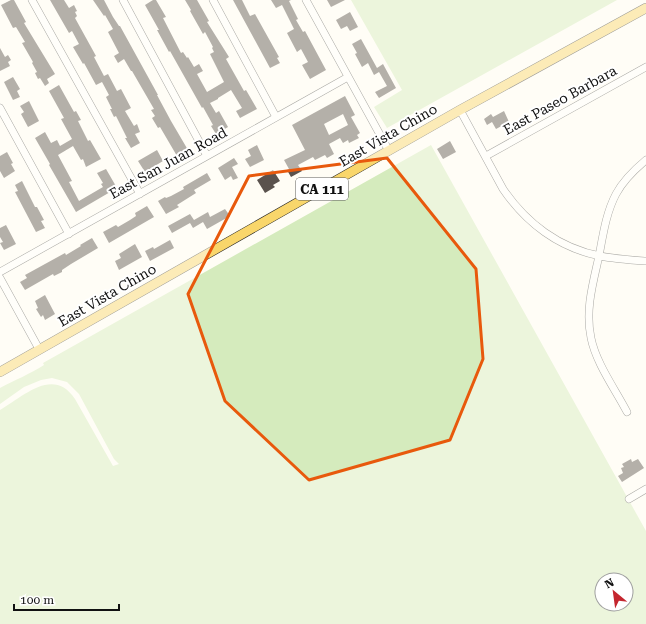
<svg xmlns="http://www.w3.org/2000/svg" width="646" height="624" font-family="'Roboto Serif',serif">
<style>
.green{fill:#d5ebbd;fill-rule:evenodd}
.building{fill:#5a524d;fill-rule:evenodd}
.lines{fill:none;stroke-linecap:round;stroke-linejoin:round}
.minor-casing{stroke:#444;stroke-width:8}
.major-casing{stroke:#222;stroke-width:10}
.minor{stroke:#fff;stroke-width:7}
.major{stroke:#f9d66b;stroke-width:9}
.marked{fill:none;stroke:#e8590c;stroke-width:3;stroke-linejoin:round}
.labels{text-anchor:middle;stroke-width:4;stroke-linejoin:round;paint-order:stroke}
.shield{fill:#fff;stroke:#585858;stroke-width:1}
.shield-label{font-size:13px;font-weight:bold;fill:#111}
.street-label{font-size:14px;fill:#111;stroke:#fff}
</style>
<rect width="100%" height="100%" fill="#fffdf5"/>
<!-- green -->
<path class="green" d="M351 0H617L387 128 374 107 402 90Z
M431 145 646 531V624H0V410C23 397 53 366 75 399L113 466 119 464 114 459 79 394 67 382 52 378 41 380 24 387 0 404V388C15 380 30 374 44 365L43 363ZM602 580H626V604H602Z"/>
<!-- building -->
<path class="building" d="M11 0H14L26 22 24 23 55 74 47 79 49 83 45 86 40 78 38 79 35 73 37 72 32 63 33 62 22 43 25 42 16 27 13 28 1 5Z
M50 0H64L69 8 74 5 77 11 75 12 77 16 75 18 96 56 94 57 104 76 108 74 117 91 121 89 131 108 125 111 134 126 137 124 140 132 135 134 140 143 131 148 125 138H127L116 116 114 117 110 109H112L106 97 109 95 102 82 96 85 84 63 83 64 73 47 79 44 72 31 69 33Z
M93 0H104L113 17 119 26H120L158 95H157L171 121 188 150 177 156 160 127 158 128 152 118 155 116 151 110 154 109 132 71H131L124 59 118 63 114 56 119 53 108 32 113 29 105 15 104 16Z
M153 0H156L166 17 163 18 181 53 183 52 187 58 188 57 194 67 199 64 203 71 197 74 207 92 224 82 210 54 214 52 212 48 213 47 205 32 203 34 190 11 191 10 185 0H197L209 21 207 22 229 57 226 59 244 91 246 90 257 109 240 118 236 111 242 108 231 90 218 98V99L210 103 216 113 219 111 228 127 216 134 211 126 213 125 203 107 202 108 170 51 169 52 157 30H159L145 5Z
M233 0H242L250 16 255 14 279 57 277 58 280 63 270 68Z
M271 0H291L289 1 298 19 296 20 303 32 305 31 326 70 310 79 302 65 308 62 301 49 297 52 287 33 294 29 282 5 276 8Z
M327 0H345L331 7Z
M350 12 358 27 350 31 347 26 341 29 336 20Z
M361 39 377 68 383 64 396 88 379 98 375 92 387 86 379 72 374 75 368 63 362 67 355 54 357 53 352 44Z
M0 48 5 57 8 55 11 60 8 62 10 66 0 71Z
M13 77 20 89 17 91 20 97 13 100 4 82Z
M59 85 74 112 76 111 81 120 78 121 88 141 90 140 101 159 86 167 83 159 81 160 73 146 58 155 72 181 69 182 79 201 103 187 101 184 103 183 97 173 106 169 117 188 76 212 49 165 50 164 35 138 45 132 51 143 57 140 60 146 72 139 61 119 64 118 49 91Z
M345 96 355 115 351 117 360 133 357 135 359 138 349 143 348 140 343 143 340 138 329 144 334 154 327 158 325 155 315 160 313 157 298 165 302 171 291 177 287 170 289 169 284 160 305 150 292 125ZM343 114 348 125 329 135 324 124Z
M29 101 39 121 28 127 21 114 24 112 20 106Z
M504 111 509 122 496 129 492 122 487 125 484 119 491 114 493 117Z
M450 141 456 152 443 159 437 149Z
M257 145 264 160 250 167 245 159 251 156 248 150Z
M157 150 163 161 145 172 138 161Z
M7 152 13 163 11 164 15 171 4 178 0 171V156Z
M234 158 238 164 232 167 238 178 233 180 231 176 225 180 218 168Z
M273 170 280 181 273 185 275 187 265 193 257 180Z
M207 173 211 180 194 190 196 193 177 205 179 207 166 214 158 201 165 197 166 198 171 196 184 189 183 187Z
M22 181 35 207H37L44 220 41 221 45 228 36 232 15 192 18 191 15 185Z
M147 206 154 217 109 243 103 232 116 225 118 227 130 220 136 216 135 213Z
M225 209 230 216 207 229 203 222 193 228 190 223 172 233 168 226 190 214 194 220 208 212 210 217Z
M6 225 16 244 4 250 0 243 3 242 0 237V228Z
M92 238 98 248 71 264 62 270V272L54 276 53 274 25 290 20 282 27 278 25 275 65 253 66 255 81 246 80 245Z
M170 240 174 248 150 261 145 251 153 247 154 249Z
M135 244 142 257 119 270 115 261 121 258 119 254Z
M45 295 55 314 45 320 43 315 41 317 36 309 38 308 35 301Z
M631 459 632 462 638 459 644 468 622 482 618 476 623 473 621 468 624 467 622 464Z"/>
<g class="lines">
<!-- minor casing -->
<g class="minor-casing">
<path id="minor" d="M32 0 140 194
M123 0 207 156
M213 0 276 117
M306 0 389 151
M0 108 69 234
M460 110 503 189C526 223 559 248 600 256 615 259 631 260 646 261
M486 156 646 67
M0 272 348 77
M0 278 39 349
M627 412C615 389 596 363 591 338 585 310 593 283 599 256 603 235 606 213 616 194 623 181 634 170 646 160
M629 499 646 489"/>
</g>
<!-- major casing -->
<g class="major-casing">
<path id="major" d="M0 372 460 110 646 8"/>
</g>
<!-- minor -->
<use href="#minor" class="minor"/>
<!-- major -->
<use href="#major" class="major"/>
</g>
<!-- marked area -->
<path d="M0 0H646V624H0ZM387 158 476 269 483 359 450 440 309 480 225 401 188 294 249 176Z" fill="#fffdf5" fill-opacity=".55" fill-rule="evenodd"/>
<path class="marked" d="M387 158 476 269 483 359 450 440 309 480 225 401 188 294 249 176Z"/>
<g class="labels">
<!-- shield labels -->
<rect class="shield" x="296" y="178" width="52" height="22" rx="3"/>
<g class="shield-label">
<text x="322" y="194">CA 111</text>
</g>
<!-- street labels -->
<g class="street-label">
<text transform="translate(560 100) rotate(-29)" y="5">East Paseo Barbara</text>
<text transform="translate(388 135) rotate(-30)" y="5">East Vista Chino</text>
<text transform="translate(168 163) rotate(-29)" y="5">East San Juan Road</text>
<text transform="translate(107 295) rotate(-30)" y="5">East Vista Chino</text>
</g>
</g>
<!-- north arrow -->
<g transform="translate(614 592) rotate(331)"><circle r="19" fill="#ffffff" stroke="#a0a0a0"/>
<path d="M0-3L7 15L0 10L-7 15Z" fill="#c4262e"/>
<text y="-6" font-size="11" font-weight="bold" text-anchor="middle" fill="#111111">N</text>
</g>
<!-- scale -->
<path d="M14 604v6h105v-6" fill="none" stroke="#111111" stroke-width="2"/>
<text x="20" y="604" font-size="12" fill="#111111" stroke="#ffffff" stroke-width="3" paint-order="stroke">100 m</text>
</svg>
